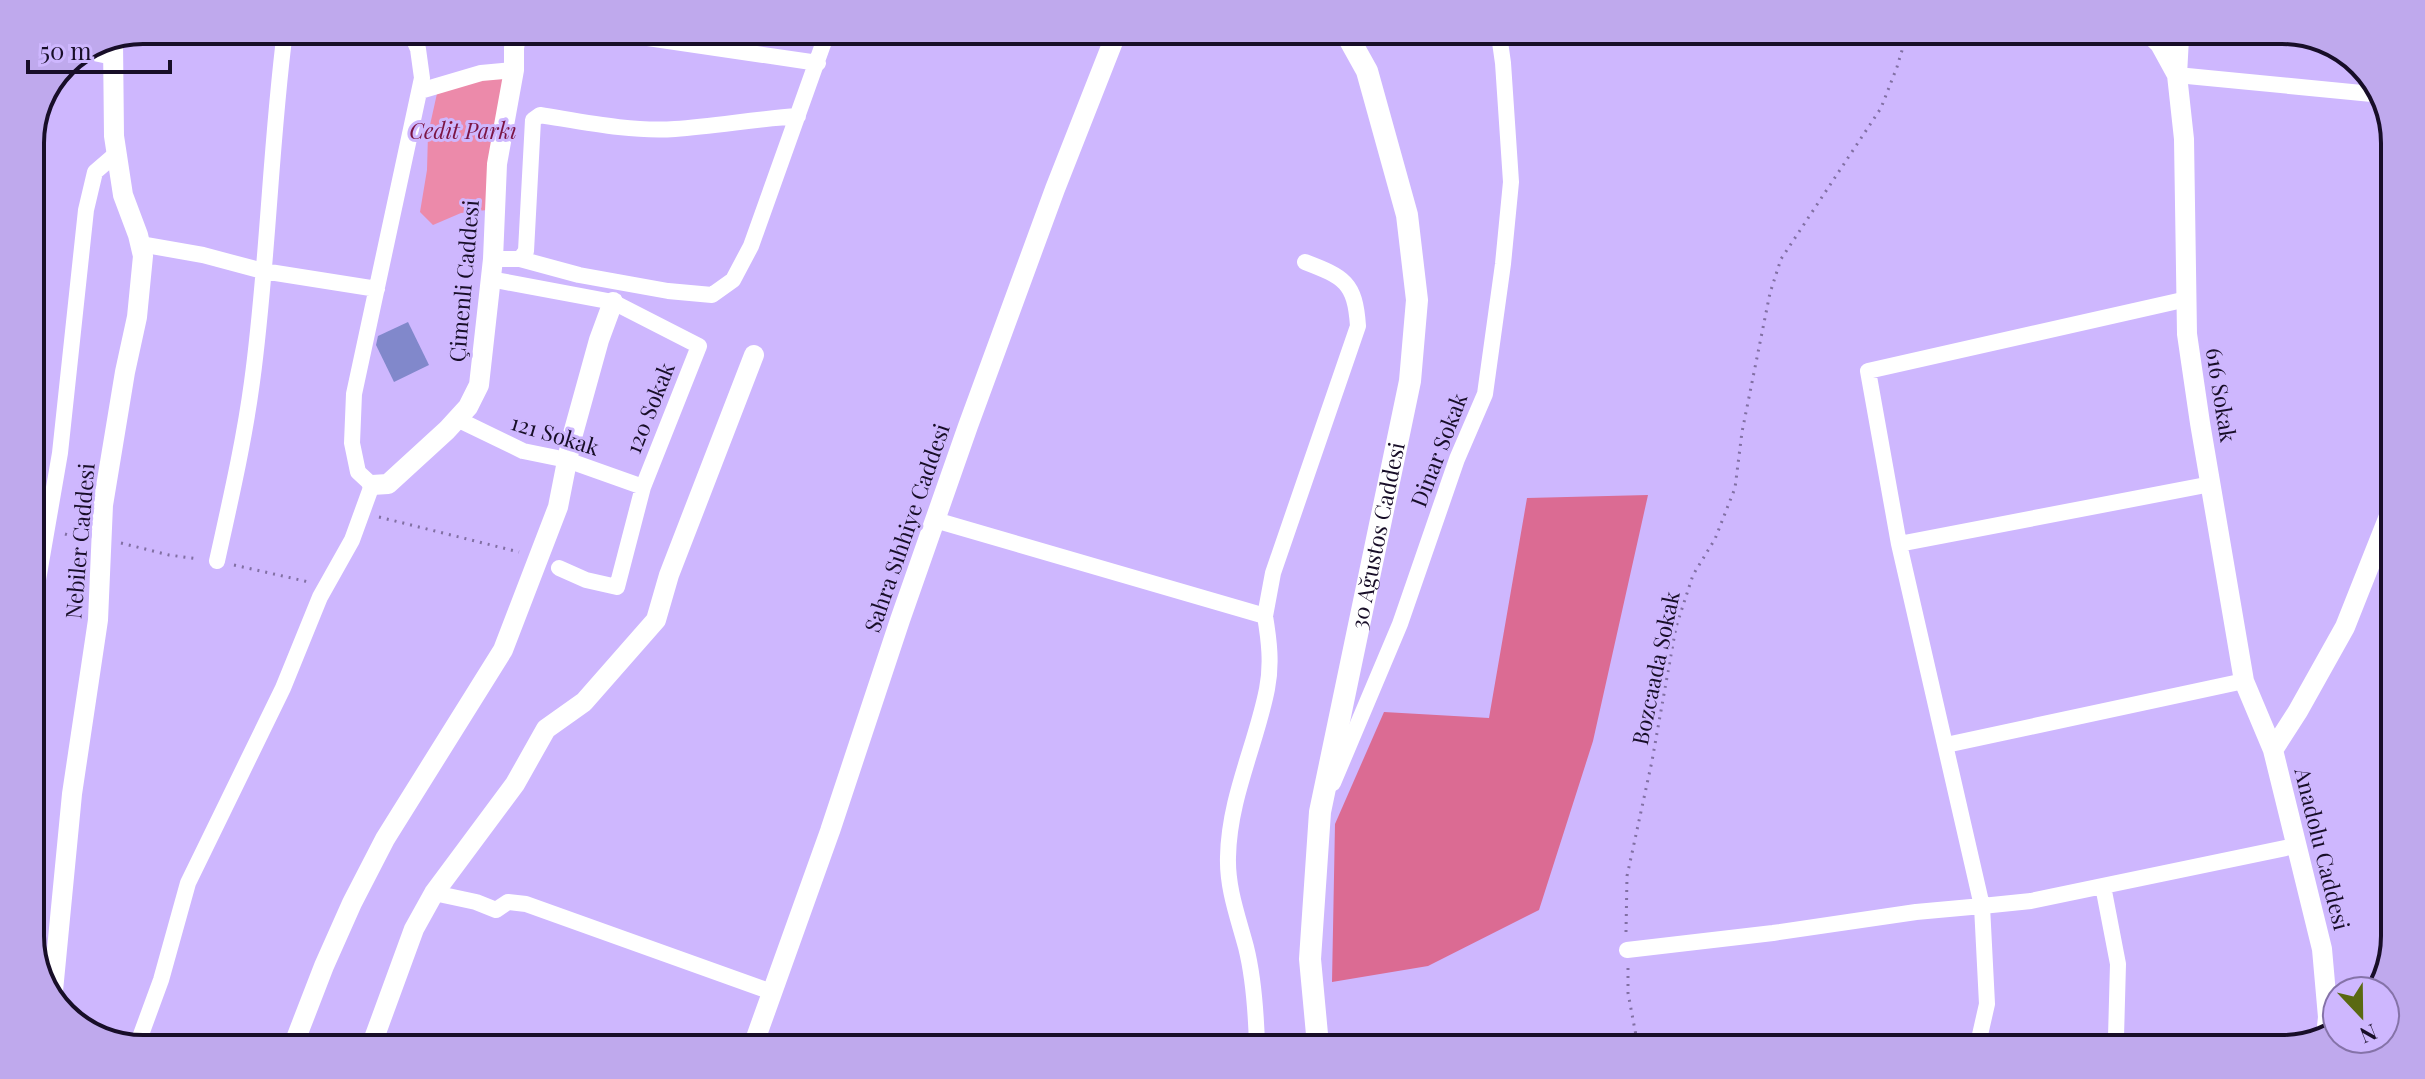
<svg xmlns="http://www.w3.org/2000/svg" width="2425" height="1079" font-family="'Playfair Display',serif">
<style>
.green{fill:#ec8aaa}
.forest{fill:#db6b93}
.building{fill:#8188cb}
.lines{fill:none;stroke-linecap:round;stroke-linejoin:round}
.path{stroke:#816fa3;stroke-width:3;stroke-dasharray:2 6;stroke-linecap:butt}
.minor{stroke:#fff;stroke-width:16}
.tertiary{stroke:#fff;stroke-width:20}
.secondary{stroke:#fff;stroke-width:22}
.labels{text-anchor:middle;stroke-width:6;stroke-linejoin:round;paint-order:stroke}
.park-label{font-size:22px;font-style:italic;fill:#7b1443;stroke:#ceb7fe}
.street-label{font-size:22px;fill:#180e28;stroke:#ceb7fe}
.rim{fill:none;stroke:#180e28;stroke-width:4}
</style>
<rect width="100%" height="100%" fill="#ceb7fe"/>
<!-- green -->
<path class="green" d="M504 76 487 210 461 213 433 225 420 212 427 170 428 134 438 89Z"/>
<!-- forest -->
<path class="forest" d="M1648 495 1593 741 1539 910 1428 966 1332 982 1335 824 1384 712 1489 718 1527 498Z"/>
<!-- building -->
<path class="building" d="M408 322 429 365 394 382 376 345 378 336Z"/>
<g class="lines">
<!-- path -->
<path class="path" d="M379 517 519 552
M65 534 84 540
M121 543 169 555 199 559
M234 565 309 582
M1626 932 1627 876 1652 761 1676 627 1693 575 1715 539 1735 488 1742 432 1770 293 1781 259 1881 108 1897 67 1906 37
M1628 968V993L1638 1046"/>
<!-- minor -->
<path class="minor" d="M607 32 818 63
M89 52 113 57
M2177 75 2372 94 2373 78
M420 91 481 73 514 70
M140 244 203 255 263 271 377 289
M493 259H520L526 251 533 120 540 115C584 122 631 132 675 129 716 126 756 119 798 116
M520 259 579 275 668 291 712 295 733 280 751 246 827 33
M490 279 613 302 699 346 643 487 617 587 586 580 559 568
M457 419 523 451 567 460 643 487
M2211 484 1899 544 1982 906 2031 901 2295 846
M935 520 1265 616C1269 640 1272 664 1267 689 1256 745 1229 798 1228 857 1227 888 1238 917 1246 947 1254 979 1256 1012 1257 1045
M1899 544 1868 371 2187 299
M217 561C230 502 244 442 252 382 268 265 270 147 285 31
M1265 616 1273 573 1358 326C1355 282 1344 277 1305 262
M30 626 60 453 86 210 95 172 117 153
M1946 745 2244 681
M1333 783 1400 624 1457 459 1485 394 1503 264 1511 182 1503 63 1499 35
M2103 886 2118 964 2116 1037 2112 1048
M434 893 476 902 496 910 508 902 526 904 772 992
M1627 950 1773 933 1916 912 1982 906 1987 1004 1977 1048
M139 1040 161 980 188 883 283 688 320 597 352 540 372 485 358 472 352 443 354 394 422 78 418 49 410 31"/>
<!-- tertiary -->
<path class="tertiary" d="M2154 38 2160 44 2177 75
M2179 38 2177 75 2184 139 2187 334 2200 423 2244 681 2273 750 2322 949 2328 1017 2326 1036
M372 485 388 484 447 430 468 407 479 385 493 259 497 164 514 70V48L517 32
M2273 750 2298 711 2345 627 2391 511
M52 1001 72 794 98 620 103 505 125 372 137 317 143 256 138 235 123 195 114 136 113 42
M295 1041 324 966 352 903 385 839 503 650 558 507 571 441 599 340 613 302
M373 1041 414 929 434 893 515 784 546 729 584 702 656 620 669 575 754 355
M754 1043 830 831 900 620 968 426 1055 189 1116 34"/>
<!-- secondary -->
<path class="secondary" id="s1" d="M1318 1045 1310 959 1320 812 1410 381 1417 300 1407 215 1367 71 1347 35"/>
</g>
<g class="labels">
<!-- park labels -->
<g class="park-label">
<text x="463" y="139">Cedit Parkı</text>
</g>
<!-- street labels -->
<g class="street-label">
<text transform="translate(464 281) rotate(-85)" y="8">Çimenli Caddesi</text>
<text transform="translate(2221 395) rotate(81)" y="8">616 Sokak</text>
<text transform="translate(650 408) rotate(-68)" y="8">120 Sokak</text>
<text transform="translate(555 435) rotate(17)" y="8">121 Sokak</text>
<text transform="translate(1439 450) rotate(-69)" y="8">Dinar Sokak</text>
<text transform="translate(907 528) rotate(-71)" y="8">Sahra Sıhhiye Caddesi</text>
<text dy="8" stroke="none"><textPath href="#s1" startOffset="516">30 Ağustos Caddesi</textPath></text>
<text transform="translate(80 541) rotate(-85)" y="8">Nebiler Caddesi</text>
<text transform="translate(1656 668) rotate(-78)" y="8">Bozcaada Sokak</text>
<text transform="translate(2322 849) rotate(76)" y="8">Anadolu Caddesi</text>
</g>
</g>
<!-- crop -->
<path d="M0 0H2425V1079H0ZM143 44H2282A99 99 0 0 1 2381 143V936A99 99 0 0 1 2282 1035H143A99 99 0 0 1 44 936V143A99 99 0 0 1 143 44Z" fill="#bfa9ed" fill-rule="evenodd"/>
<path class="rim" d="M143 44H2282A99 99 0 0 1 2381 143V936A99 99 0 0 1 2282 1035H143A99 99 0 0 1 44 936V143A99 99 0 0 1 143 44Z"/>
<!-- north arrow -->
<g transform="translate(2361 1015) rotate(158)"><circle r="38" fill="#ceb7fe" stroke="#8573a8" stroke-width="2"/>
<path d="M0-6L14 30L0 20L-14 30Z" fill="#5a6912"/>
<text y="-12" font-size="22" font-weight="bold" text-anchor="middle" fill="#180e28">N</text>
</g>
<!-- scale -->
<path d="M28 60v12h142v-12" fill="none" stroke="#180e28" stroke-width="4"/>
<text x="40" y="60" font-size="24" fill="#180e28" stroke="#ceb7fe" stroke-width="6" paint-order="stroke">50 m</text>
</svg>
